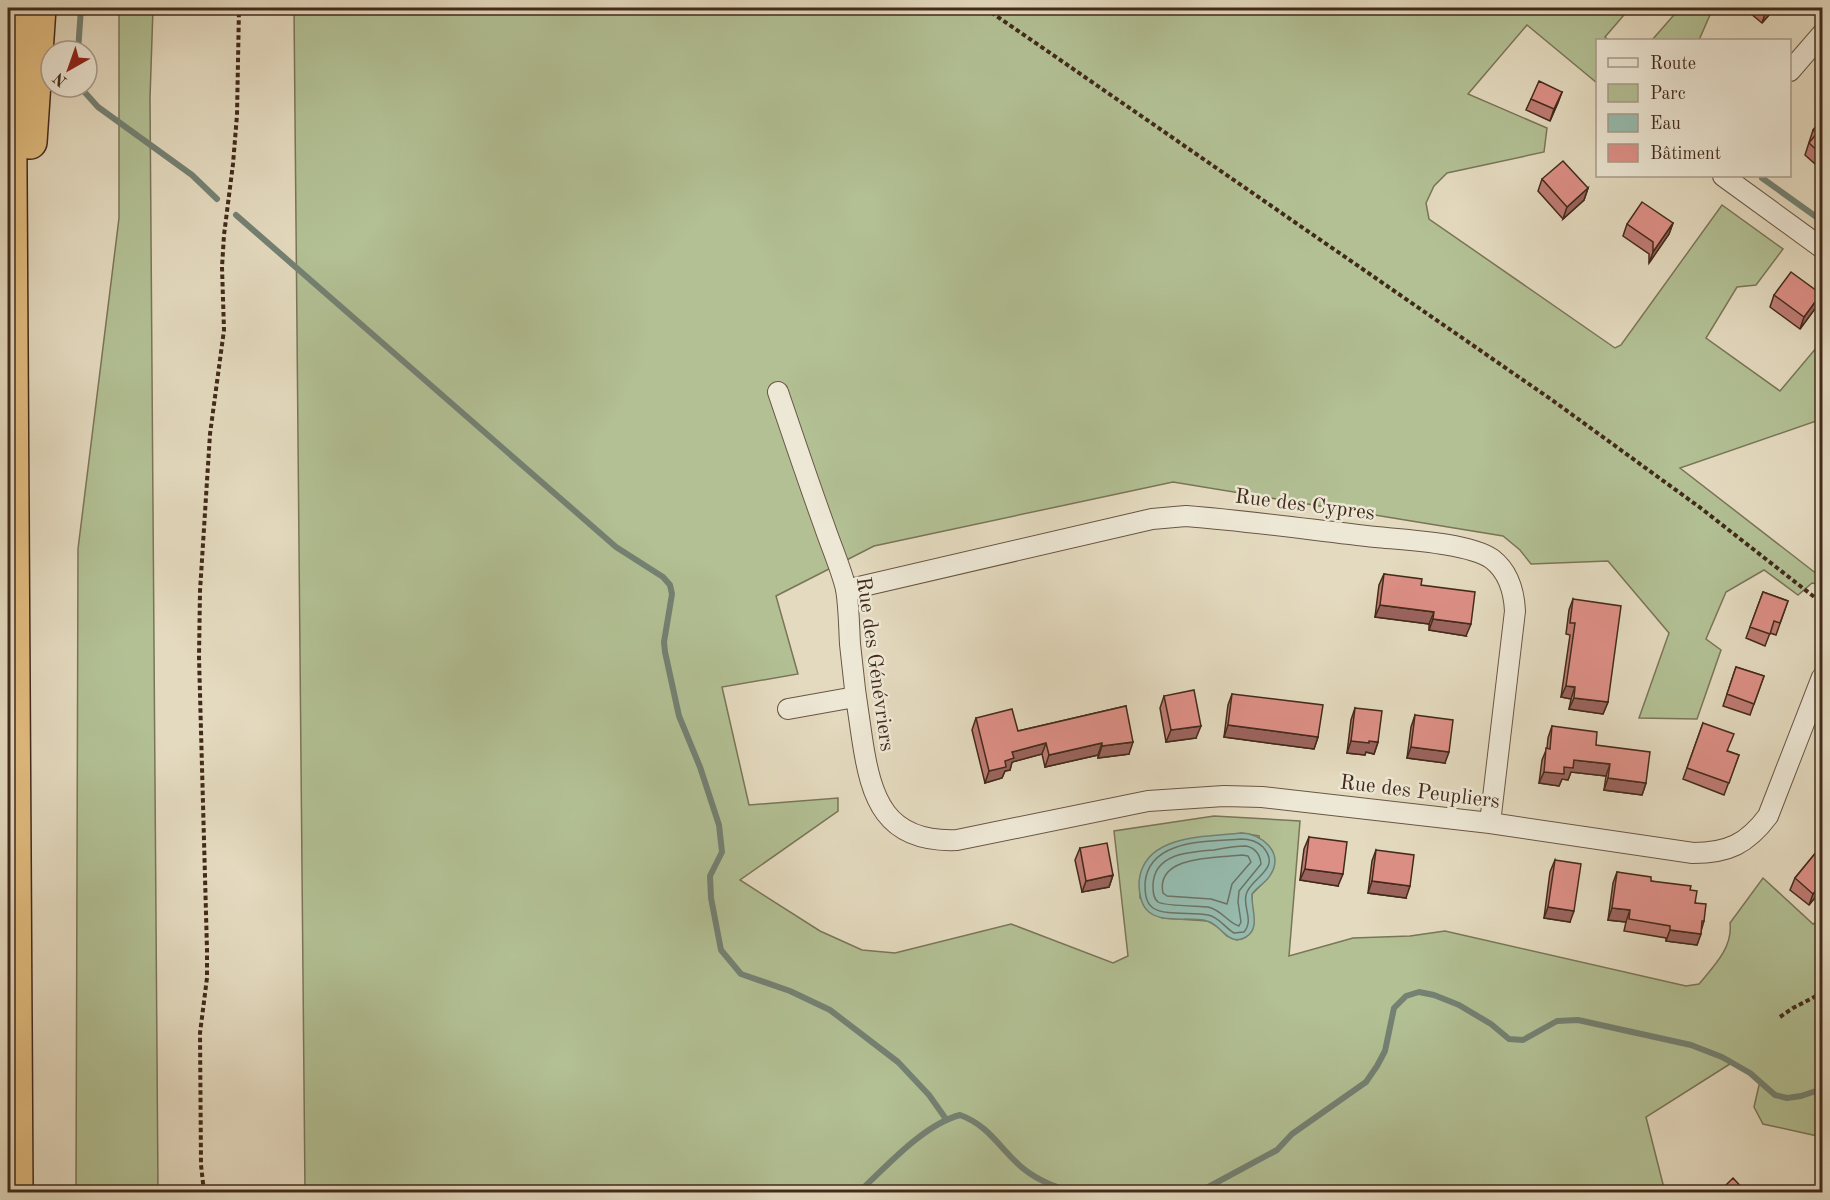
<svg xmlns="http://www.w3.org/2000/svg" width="1830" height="1200" font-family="'Old Standard TT',serif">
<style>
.green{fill:#b2c094;stroke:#7a7558;stroke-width:1.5;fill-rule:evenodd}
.water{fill:#96bbae;stroke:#748173;stroke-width:1.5}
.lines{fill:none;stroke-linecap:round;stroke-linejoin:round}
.shore{stroke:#6c7264;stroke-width:1.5}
.stream{stroke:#748173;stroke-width:6}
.minor-casing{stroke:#6a5644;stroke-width:22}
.motorway-casing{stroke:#422a1b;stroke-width:36}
.path{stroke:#422a1b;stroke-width:4;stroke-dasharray:4.5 3;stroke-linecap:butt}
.minor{stroke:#ede7d5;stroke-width:20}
.motorway{stroke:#e2bd80;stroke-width:33}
.wall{fill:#be7b73;stroke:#422a1b;stroke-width:1.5}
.shaded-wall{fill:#9b645e;stroke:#422a1b;stroke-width:1.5}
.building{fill:#dd8f86;stroke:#422a1b;stroke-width:1.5}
.labels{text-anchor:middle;stroke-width:5;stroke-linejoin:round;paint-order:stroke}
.street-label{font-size:21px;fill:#422a1b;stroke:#ede7d5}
</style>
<rect width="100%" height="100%" fill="#e4dabf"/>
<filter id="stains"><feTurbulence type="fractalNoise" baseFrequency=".00333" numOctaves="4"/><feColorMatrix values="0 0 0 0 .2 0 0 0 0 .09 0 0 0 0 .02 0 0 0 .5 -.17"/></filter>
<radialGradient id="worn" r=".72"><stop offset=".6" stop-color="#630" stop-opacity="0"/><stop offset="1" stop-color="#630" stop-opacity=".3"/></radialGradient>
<!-- green -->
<path class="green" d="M119 8H153L150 98 158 1192H76L78 549 119 218Z
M294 8H1630L1605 37 1608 40H1598L1597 83 1527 25 1468 94 1547 128 1544 152 1447 173 1434 186 1426 203 1429 219 1615 348 1621 345 1722 205 1783 249 1756 285 1737 287 1706 338 1780 391 1822 341V419L1680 468 1822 578V585L1812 583 1798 595 1764 570 1726 592 1706 639 1721 650 1697 719 1639 718 1669 633 1608 561 1531 564 1520 550 1503 536 1173 482 874 546 776 596 798 674 722 687 749 805 838 798V811L740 880 820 931 862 950 895 953 1011 924 1113 963 1128 956 1114 831 1214 816 1300 821 1289 956 1353 938 1410 936 1445 931 1686 986 1699 984C1713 967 1733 948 1730 923L1763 878 1813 924 1822 920V1137L1763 1124 1754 1107 1760 1081 1733 1062 1646 1117 1665 1192H305ZM1241 833 1259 836 1267 879 1252 894V901L1237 940 1227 936 1218 927 1208 921 1162 918 1140 898V877Z
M1680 8H1713L1699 40H1652Z"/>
<!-- water -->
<path class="water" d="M1241 833C1261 833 1284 852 1271 874 1267 882 1257 887 1252 894 1251 909 1261 928 1246 937 1229 948 1221 924 1207 921 1189 916 1164 924 1149 912 1140 905 1139 892 1139 882 1143 834 1206 837 1241 833Z"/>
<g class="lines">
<!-- shore -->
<path class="shore" d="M1241 839C1250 839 1257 841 1263 847 1283 870 1249 878 1246 895 1243 908 1254 920 1244 932L1234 933C1224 927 1219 917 1208 915 1192 912 1165 916 1153 908 1145 902 1145 892 1145 883 1149 838 1209 842 1241 839Z
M1246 846C1256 848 1260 854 1261 864L1239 891 1238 902 1241 922 1239 926C1228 923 1222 910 1208 907 1198 906 1164 906 1158 902 1153 898 1153 891 1153 885 1154 853 1190 852 1214 850 1224 848 1235 846 1246 846Z
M1242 855 1248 856 1251 862 1232 884 1227 904 1211 899 1167 896 1163 893C1155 855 1217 858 1242 855Z"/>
<!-- stream -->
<path class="stream" d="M78 51 81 8
M80 87 98 107 192 175 217 199
M1762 178 1822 221
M236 215 616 547 663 577 670 585 672 594 664 642 665 652 679 716 700 767 719 825 722 852 710 876 711 898 721 950 741 974 790 991 830 1010 898 1062 929 1095 946 1119
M859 1192C887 1166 923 1125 960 1115 985 1124 996 1142 1014 1160 1030 1177 1054 1188 1076 1192
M1199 1192 1277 1150 1292 1134 1366 1082 1377 1066 1385 1051 1394 1008 1406 996 1419 992 1434 995 1459 1005 1491 1024 1509 1039 1523 1040 1557 1021 1578 1020 1691 1045 1722 1057 1750 1073 1775 1095 1787 1098 1801 1096 1822 1089"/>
<!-- minor casing -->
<g class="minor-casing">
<path id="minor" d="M1790 71 1822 34
M1723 176 1822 248
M778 392C793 436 808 481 824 525 831 546 841 568 846 589 849 607 849 626 850 644 853 676 857 707 862 738 871 799 885 843 957 840L1148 801 1224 796 1262 797 1490 823 1693 853C1728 853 1747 844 1768 816L1822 677
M846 590 1152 519 1186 516C1250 521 1313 530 1376 537 1406 540 1469 543 1492 559 1509 572 1514 591 1515 611L1490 823
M788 709 855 697"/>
</g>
<!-- motorway casing -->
<g class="motorway-casing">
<path id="motorway" d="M9 8 16 1192
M30 142 39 8"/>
</g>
<!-- path -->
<path class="path" d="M985 8 1552 400 1702 509 1822 603
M1780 1017 1793 1008 1822 993
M204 1192 201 1165 200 1033 207 978V950L199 657 200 591 210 434 224 330 222 267 224 235 233 164 237 115 239 8"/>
<!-- minor -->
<use href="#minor" class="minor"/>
<!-- motorway -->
<use href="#motorway" class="motorway"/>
</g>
<!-- wall -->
<path class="wall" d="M1744 8H1775L1762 23Z
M1562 92 1550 121 1526 110 1531 99Z
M1822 119V170L1805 155 1813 130Z
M1542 179 1588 188 1584 200 1563 219 1538 191Z
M1673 223 1669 234 1649 263V254L1623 236 1627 224Z
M1774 295 1817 306 1800 329 1770 307Z
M1384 574 1421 585 1466 636 1429 630V624L1375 617 1379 585Z
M1763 592 1788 601 1776 635 1770 633 1765 646 1746 638Z
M1573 599 1608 702 1603 714 1569 709 1571 699 1561 697 1570 635 1566 634 1569 610Z
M1736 667 1764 676 1750 715 1723 706Z
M1232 694 1318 737 1314 749 1224 737 1228 705Z
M1164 696 1196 738 1166 742 1160 708Z
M1126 706 1129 754 1098 758V755L1045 767 1042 754 1012 762 1010 770 1005 771 1002 778 985 783 972 730 976 718 1018 731Z
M1355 708 1378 742 1374 754 1366 752 1365 755 1347 753 1351 720Z
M1415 715 1445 763 1407 758 1411 727Z
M1703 723 1728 751 1739 755 1724 795 1683 779Z
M1552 726 1596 745 1646 783 1642 795 1604 790 1606 776 1571 772 1568 780 1562 779 1559 786 1539 783 1542 760 1547 748 1548 738Z
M1822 816V835L1816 830 1821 819Z
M1309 837 1338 886 1300 880 1304 849Z
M1822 845V889L1809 905 1790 890 1795 878Z
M1080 848 1113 875 1109 887 1082 892 1075 860Z
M1376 850 1406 898 1368 893 1372 861Z
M1555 860 1570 922 1544 918 1550 872Z
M1617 872 1651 881 1690 890 1704 921 1697 945 1666 941V938L1624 931 1626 922 1608 920 1613 883Z"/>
<!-- shaded-wall -->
<path class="shaded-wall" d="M1769 8H1775L1762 23 1766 11Z
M1562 92 1558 103 1550 121 1554 109Z
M1588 188 1584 200 1563 219 1567 207Z
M1673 223 1669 234 1649 263 1653 252Z
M1821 294 1817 306 1800 329 1804 317Z
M1380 605 1434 612 1429 624 1375 617Z
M1433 619 1471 624 1466 636 1429 630Z
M1566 686 1575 687 1571 699 1561 697Z
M1574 698 1608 702 1603 714 1569 709Z
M1228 725 1318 737 1314 749 1224 737Z
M1201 726 1196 738 1166 742 1171 730Z
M1351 741H1369L1378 742 1374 754 1366 752 1365 755 1347 753Z
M1133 742 1129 754 1098 758 1102 746Z
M1046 743 1042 754 1012 762 1010 770 1005 771 1002 778 985 783 989 771 1005 761 1012 752Z
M1102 743 1098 755 1045 767 1049 755Z
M1411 747 1449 752 1445 763 1407 758Z
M1574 760 1610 764 1606 776 1571 772 1568 780 1562 779 1559 786 1539 783 1544 772 1564 767Z
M1608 778 1646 783 1642 795 1604 790Z
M1305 869 1343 874 1338 886 1300 880Z
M1113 875 1109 887 1082 892 1086 881Z
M1372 881 1410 886 1406 898 1368 893Z
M1822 883V889L1809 905 1813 894Z
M1548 907 1574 911 1570 922 1544 918Z
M1612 908 1630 910 1626 922 1608 920Z
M1670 930 1701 934 1697 945 1666 941Z"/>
<!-- building -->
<path class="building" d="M1762 8H1769L1766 11Z
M1539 81 1562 92 1554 109 1531 99Z
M1822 119V155L1809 143 1817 133 1813 130Z
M1563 161 1588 188 1567 207 1542 179Z
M1642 202 1673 223 1653 252V242L1627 224Z
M1791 272 1821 294 1804 317 1774 295Z
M1384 574 1422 579 1421 585 1475 592 1471 624 1433 619 1434 612 1380 605Z
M1763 592 1788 601 1780 623 1774 621 1770 634 1750 627Z
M1573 599 1621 606 1608 702 1574 698 1575 687 1566 686 1575 623H1570Z
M1736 667 1764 676 1754 704 1727 694Z
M1194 690 1201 726 1171 730 1164 696Z
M1232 694 1323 705 1318 737 1228 725Z
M1126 706 1133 742 1102 746V743L1049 755 1046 743 1012 752 1014 758 1005 761 1006 767 989 771 976 718 1012 709 1018 731Z
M1355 708 1382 711 1378 742 1369 741V743L1351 741Z
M1415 715 1453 720 1449 752 1411 747Z
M1703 723 1734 734 1727 751 1739 755 1729 783 1687 768Z
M1552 726 1597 732 1596 745 1650 752 1646 783 1608 778 1610 764 1574 760 1573 768 1564 767V774L1544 772 1546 748 1550 749Z
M1309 837 1347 842 1343 874 1305 869Z
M1107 843 1113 875 1086 881 1080 848Z
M1822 845V883L1813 894 1795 878Z
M1376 850 1414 855 1410 886 1372 881Z
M1555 860 1581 864 1574 911 1548 907Z
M1617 872 1651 877V881L1691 886 1690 890 1697 891 1695 903 1706 904 1704 921H1702L1701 934 1670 930V926L1629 919 1630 910 1612 908Z
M1733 1178 1746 1192H1725L1722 1189Z"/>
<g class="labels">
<!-- street labels -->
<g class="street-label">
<text transform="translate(1305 504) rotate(7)" y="7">Rue des Cypres</text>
<text transform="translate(876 664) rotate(82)" y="7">Rue des Génévriers</text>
<text transform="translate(1420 791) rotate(7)" y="7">Rue des Peupliers</text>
</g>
</g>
<!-- margin -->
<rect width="1830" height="1200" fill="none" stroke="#e4dabf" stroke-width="30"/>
<rect x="9" y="9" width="1812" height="1182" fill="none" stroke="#422a1b" stroke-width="3"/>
<rect x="15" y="15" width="1800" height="1170" fill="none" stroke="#422a1b" stroke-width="1.5"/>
<!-- legend -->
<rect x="1596" y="39" width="195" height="138" fill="#ede7d5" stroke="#a99b8b" stroke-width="1.5"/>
<rect x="1608" y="58" width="30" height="9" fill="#ede7d5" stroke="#a99b8b" stroke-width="1.5"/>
<text x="1650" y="69" font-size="18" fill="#422a1b">Route</text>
<rect x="1608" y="84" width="30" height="18" fill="#b2c094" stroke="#a99b8b" stroke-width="1.5"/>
<text x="1650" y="99" font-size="18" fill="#422a1b">Parc</text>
<rect x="1608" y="114" width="30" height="18" fill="#96bbae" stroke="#a99b8b" stroke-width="1.5"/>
<text x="1650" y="129" font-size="18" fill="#422a1b">Eau</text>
<rect x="1608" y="144" width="30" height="18" fill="#dd8f86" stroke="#a99b8b" stroke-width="1.5"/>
<text x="1650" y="159" font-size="18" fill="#422a1b">Bâtiment</text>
<!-- north arrow -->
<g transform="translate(69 69) rotate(220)"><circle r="28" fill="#ede7d5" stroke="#a99b8b" stroke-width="1.5"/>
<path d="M0-4.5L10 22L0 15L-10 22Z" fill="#8f2418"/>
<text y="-9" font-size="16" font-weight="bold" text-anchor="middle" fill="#422a1b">N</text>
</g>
<rect width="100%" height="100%" filter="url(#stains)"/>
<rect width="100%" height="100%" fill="url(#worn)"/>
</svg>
